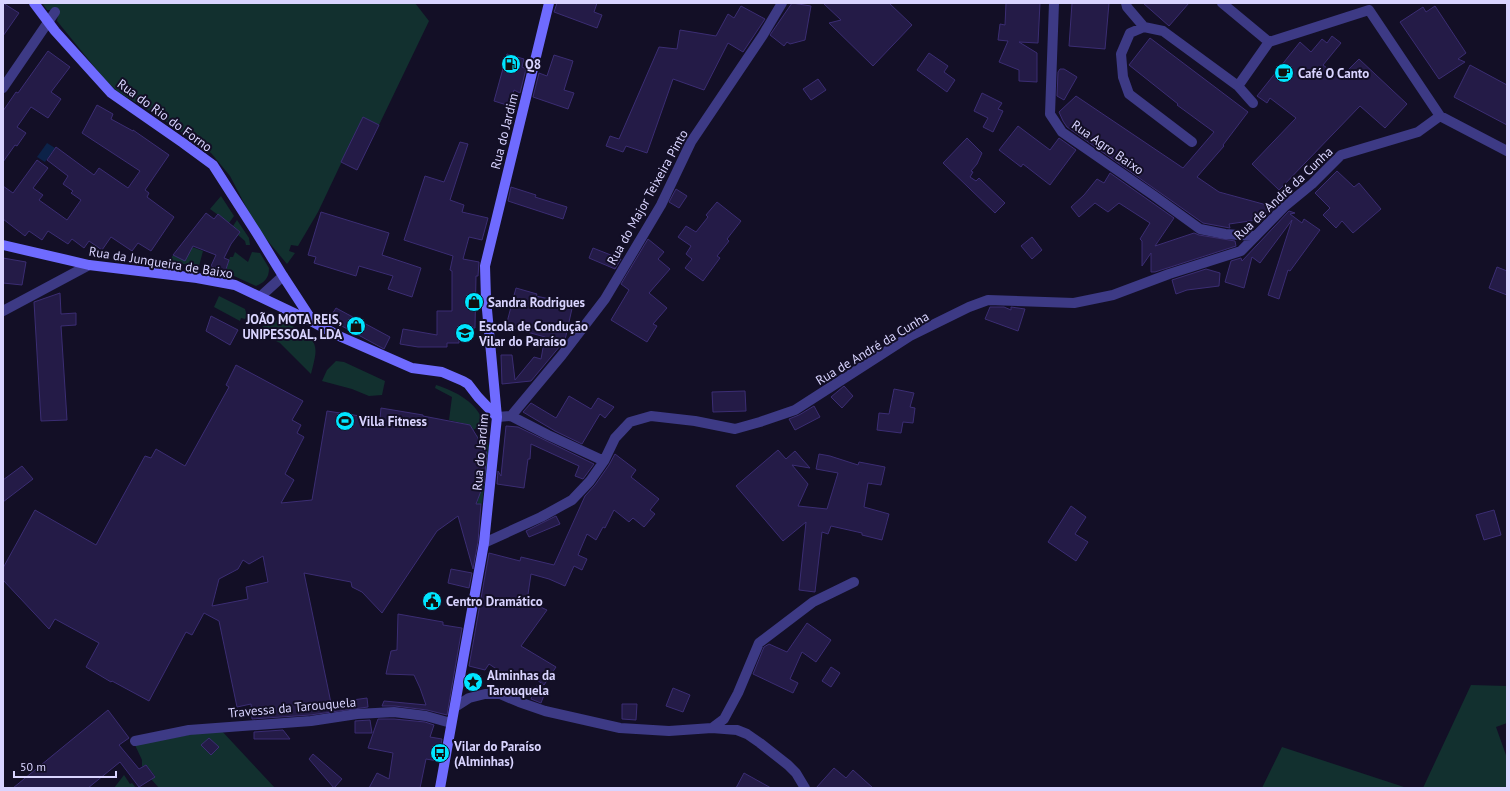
<svg xmlns="http://www.w3.org/2000/svg" width="1510" height="791" font-family="'PT Sans',sans-serif">
<style>
.green{fill:#12302f}
.water{fill:#0c2248}
.building{fill:#241b47;stroke:#3b2d73;fill-rule:evenodd}
.lines{fill:none;stroke-linecap:round;stroke-linejoin:round}
.street{stroke:#3d3a85;stroke-width:10}
.secondary{stroke:#6f6bff;stroke-width:10}
.labels{text-anchor:middle;stroke-width:4;stroke-linejoin:round;paint-order:stroke}
.poi-label{font-size:13px;font-weight:bold;fill:#d9d4ff;stroke:#130f26;text-anchor:start}
.street-label{font-size:13px;fill:#d9d4ff;stroke:#130f26}
</style>
<rect width="100%" height="100%" fill="#130f26"/>
<!-- green -->
<path class="green" d="M42 3H415L429 21 379 125 363 117 318 212 298 246 291 245 289 251 295 253 287 264 257 228 230 176 211 153 161 118 117 91 105 80 57 21 58 15 52 10H47Z
M221 196 234 216 229 223 210 209Z
M237 220 249 238 250 245H246L245 241 238 235 240 232 233 226Z
M192 247 203 251 199 266 169 262 173 255 185 260Z
M235 252 248 262 252 252 260 253 269 268C269 278 265 282 256 286L225 272 230 257H233Z
M219 296 245 309 247 316 245 319 241 318 240 321 214 307Z
M273 320C281 321 289 324 296 328 321 341 317 350 311 374L280 343 258 332 267 322Z
M336 361 344 362 385 381 382 395 369 396 352 389 322 381 327 370Z
M436 385C457 392 477 402 484 424L473 430 470 425 449 420 452 397 435 388Z
M485 430 489 447 486 475 481 473 484 448 477 436Z
M481 479 485 480 482 504H477L479 495Z
M1471 685 1507 686V723L1496 727 1507 758V788H1423Z
M220 729 275 788H159L151 779 155 776 146 765 142 767V760L135 745Z
M1282 747 1407 788H1262Z
M124 775 130 784 132 783 136 788H114Z"/>
<!-- water -->
<path class="water" d="M47 143 55 148 45 162 37 157Z"/>
<!-- building -->
<path class="building" d="M3 3 19 13 3 36Z
M557 3H597L594 12 602 15 597 28 554 12Z
M792 3 811 6 805 40 790 44 787 42 784 46 770 35Z
M823 3H889L912 25 873 66 829 23 841 20Z
M1006 3H1040L1038 43 1019 42 1037 53V82L1019 81V70L999 62 1008 41 998 40 1000 24 1005 25Z
M1072 3H1109L1105 49 1069 46Z
M1143 3H1189L1169 26Z
M741 6 765 19 743 52 728 43 704 90 673 79 647 153 626 146 623 152 606 146 610 136 619 139 659 47 677 49 680 30 716 36 728 14 734 18Z
M1435 6 1466 53 1458 59 1465 62 1439 79 1400 22 1423 7 1426 12Z
M1332 36 1341 43 1323 65 1340 78 1359 59 1407 104 1385 128 1360 106 1279 190 1252 164 1296 118 1270 98 1267 103 1257 96 1300 42 1311 52 1322 39 1327 43Z
M1150 38 1248 112 1223 145 1224 146 1197 177 1219 192 1274 207 1264 219 1229 224 1230 228 1203 223 1067 127 1063 121 1059 112 1076 96 1183 168 1214 132 1177 105 1178 104 1129 65Z
M48 51 70 67 51 92 61 99 48 118 31 107 17 127 26 133 17 146 15 145 3 162V111L16 92 18 93Z
M929 53 948 66 944 72 955 80 947 92 917 70Z
M507 54 524 59 522 67 526 69 520 93 514 90 510 106 494 101Z
M554 55 573 61 564 90 574 93 568 109 533 97 539 73 547 76Z
M1470 65 1507 85V125L1454 97Z
M1060 69H1064L1077 77 1064 100 1057 96 1058 72Z
M818 79 826 90 811 100 803 89Z
M982 93 1002 103 998 109 1003 111 993 132 983 127 988 118 974 111Z
M97 105 113 114 111 119 133 131V130L169 155 145 190 149 193 147 197 174 217 151 251 138 243 132 251 111 237 102 250 89 241 84 248 72 239 68 244 48 231 42 240 29 231 25 236 3 219V186L13 193 37 160 48 168 33 188 43 195 39 200 67 220 81 200 71 193 73 191 63 184 68 176 47 160 56 147 94 175 99 168 128 188 140 171 82 133Z
M363 117 379 125 357 170 341 162Z
M1018 126 1050 150 1059 138 1076 150 1050 185 1023 164 1021 167 999 150Z
M967 138 982 153 977 164 971 171 973 172 970 177 976 181 979 178 1005 203 995 213 943 163Z
M460 142 468 144 450 200 464 205 462 212 488 218 482 240 469 237 463 259 479 262 478 276H476L475 328H467V337H459V343H447V347H418L400 344 403 329 437 335V311H452V271L450 270 453 256 404 240 425 176 444 182Z
M1337 171 1354 187 1359 183 1381 209 1353 233 1342 221 1336 228 1323 215 1330 208 1315 193Z
M1110 173 1174 218 1155 246 1194 233 1199 235 1235 241 1236 246 1155 272H1151V253L1142 266V241L1140 239 1150 223 1119 203 1108 212 1095 203 1079 217 1071 207 1084 195 1097 179 1104 183Z
M511 187 536 195 535 197 567 207 563 219 508 201Z
M676 189 687 196 679 208 669 202Z
M717 202 741 221 727 239 729 241 717 256 720 258 703 281 685 268 692 259 686 254 691 246 678 237 686 226 696 232 708 217 706 215Z
M1289 211 1295 213 1290 214 1302 223 1304 219 1320 230 1290 271 1288 270 1279 299 1268 295 1292 220 1260 263 1252 257 1244 288 1225 282 1231 261 1241 258 1242 261Z
M321 212 389 233 382 255 421 268 412 297 388 289 393 276 359 266 356 276 314 263 316 257 308 255Z
M206 213 214 219 218 214 240 232 231 244 224 258 229 260 225 272 211 266 216 255 193 246 185 261 173 255Z
M1032 237 1042 250 1032 259 1021 246Z
M648 239 664 252 658 259 670 269 649 293 667 308 653 324 657 326 647 342 611 320 629 290 621 284Z
M593 248 621 259 615 269 589 258Z
M3 258 26 262 22 285 3 283Z
M1497 267 1507 271V295L1489 288Z
M1206 269 1220 273 1219 286 1187 290 1176 294 1172 280Z
M516 288 537 294 536 296 573 304 565 340 531 381 502 384 501 355H512L515 380 534 357 541 359 545 337 506 326Z
M60 293 61 314 76 313V325L61 326 67 420 41 421 34 302Z
M990 307H1004L1011 310V307L1025 309 1018 331 985 319Z
M336 308 390 337 384 349 329 319Z
M211 316 238 330 230 345 206 331Z
M236 365 303 401 292 420 301 425 297 433 304 437 285 474 294 480 281 503 312 500 327 411 380 419 381 408 423 415V416L470 425 487 453 484 483 476 504H481L478 542 473 569 458 516 437 531 382 613 362 592 352 587 351 582 304 573 331 703 367 698 368 707 310 715 252 719 251 704 237 707 219 621 204 613 192 635 186 632 149 701 112 681 111 682 86 667 99 643 55 619 49 629 3 580V568L35 510 96 545 145 456 151 458 156 449 185 466 229 387 226 385ZM263 556 268 582 246 587 248 599 212 606 219 579 238 569 243 560 249 564Z
M844 386 853 396 842 408 831 397Z
M894 389 914 393 910 407 915 408 913 423 903 422 901 433 877 430 879 413 889 414Z
M745 391 746 411 713 412 712 392Z
M569 396 591 409 598 398 614 407 605 418 600 414 582 444 555 431 523 412 531 403 556 418Z
M814 406 820 417 795 430 789 419 799 415Z
M506 426 518 427 594 464 583 479 575 476 579 466 531 444 530 459H528L524 488 497 484 498 471 501 476Z
M778 450 786 459 795 451 810 468 792 465 808 484 798 506 827 509 838 473 816 469 819 454 830 456 858 465 859 462 885 467 881 485 868 483 864 507 889 514 882 540 862 535V533L831 526 828 534 822 532 815 592 799 590 806 522 783 541 736 486Z
M615 454 636 470 631 477 659 499 650 510 655 514 644 527 633 518 629 522 614 510 605 528 603 527 596 540 587 534 578 555 587 559 582 570 574 566 565 586 549 579 531 574 527 601 547 610 521 646 556 667 544 685 521 669 515 678 507 676 489 664 485 670 469 666 489 553 520 561 521 557 554 565 585 496 595 485 609 465Z
M22 466 33 479 3 502V480Z
M1071 506 1086 517 1075 534 1088 542 1076 561 1048 542Z
M1494 510 1501 535 1484 540 1476 515Z
M556 516 560 524 529 537 526 531Z
M451 569 472 573 469 588 448 583Z
M398 614 443 622V625L462 628 447 715 427 710 395 706H382L384 701 426 705 420 688 414 675 386 674 391 651 397 650Z
M807 623 831 640 816 662 802 652 790 679 798 683 793 693 753 674 764 647 769 644 787 652Z
M831 667 840 673 831 687 822 681Z
M536 686 546 690 541 703 531 699Z
M673 688 690 695 683 712 666 706Z
M622 704H637L636 720 622 719Z
M108 710 129 738 119 745 139 769 146 765 155 777 139 787 120 762 88 788H13Z
M378 719H394L425 722 434 725 430 737 442 739 438 761 426 759 420 788H369L377 773 389 779 393 753 368 748Z
M370 720 372 733H355V721Z
M283 730 290 739H254V732Z
M209 738 219 747 211 755 201 745Z
M313 754 342 779 334 788 309 759Z
M834 768 846 778 853 770 873 788H816Z
M744 773 771 788H736Z"/>
<g class="lines">
<!-- street -->
<path class="street" d="M1054 3 1050 114 1062 132 1153 195 1200 229 1225 234 1255 236
M1126 3 1127 7 1144 27 1163 31 1238 86 1253 103
M1222 3 1269 42
M1369 10 1440 116 1507 151
M1144 27 1130 33 1121 54 1123 77 1129 94 1192 142
M1269 42 1369 10
M1238 86 1269 42
M3 88 55 12
M261 296 283 276
M3 311 89 265
M511 416 562 355 605 299 661 205 691 142 763 35 782 3
M497 417 511 416 548 435 604 461
M484 543 541 517 572 500 590 481 604 461 615 438 630 422 651 416 695 421 735 429 760 422 795 410 910 336 969 307 988 300 1074 303 1113 295 1169 274 1241 251 1284 207 1312 184 1341 155 1418 132 1440 116
M455 707 469 698 485 694H500L519 702 545 711 620 728 669 731 712 728 737 730 747 734 760 743 788 765 796 773 805 788
M712 728 724 719 738 693 759 643 813 602 854 582
M135 741 189 730 311 721 357 714 394 712 426 716 451 723"/>
<!-- secondary -->
<path class="secondary" d="M34 3 55 31 111 93 183 143 213 165 256 232 283 276 313 322
M3 245 89 265 197 278 235 285 313 322 339 336 412 368 442 372 463 381 468 384 478 397 497 417
M440 788 484 543 497 417 486 299 485 266 549 3"/>
</g>
<!-- icons -->
<defs>
<g id="fuel-disc" transform="scale(1)"><circle r="9.5" fill="#00e5ff" stroke="#130f26"/><path d="M-5.5-6h7V0h2V4h1.3V-2.5L3-4.5l.8-.8L6-3V5H2.5V1h-1V6h-7ZM-4.2-4.7v3.2H.2V-4.7Z" fill="#111"/></g>
<g id="cafe-disc" transform="scale(1)"><circle r="9.5" fill="#00e5ff" stroke="#130f26"/><path d="M-5.5-4.5H6V0H3Q3 3.5 0 3.5H-2.5Q-5.5 3.5-5.5 0ZM3-3.2v2h1.7v-2ZM-6 4.5H4V6H-6Z" fill="#111"/></g>
<g id="shop-disc" transform="scale(1)"><circle r="9.5" fill="#00e5ff" stroke="#130f26"/><path d="M-5-2.5h2.3a2.7 3.5 0 0 1 5.4 0H5L5.5 6h-11ZM-1.5-2.5h3a1.5 2.3 0 0 0-3 0Z" fill="#111"/></g>
<g id="school-disc" transform="scale(1)"><circle r="9.5" fill="#00e5ff" stroke="#130f26"/><path d="M0-5L7-2L0 1L-7-2ZM-4 1L0 2.5L4 1V4Q0 6-4 4Z" fill="#111"/></g>
<g id="stadium-disc" transform="scale(1)"><circle r="9.5" fill="#00e5ff" stroke="#130f26"/><path d="M0-5a6.5 5 0 1 0 0 10a6.5 5 0 1 0 0-10ZM-3.5-1.8h7v3.6h-7Z" fill="#111"/></g>
<g id="civic-disc" transform="scale(1)"><circle r="9.5" fill="#00e5ff" stroke="#130f26"/><path d="M-.6-6.5H3V-4.5H.6V-3L4-1V1h2V6H-6V1h2V-1L-.6-3ZM-1.2 2.5V6h2.4V2.5Z" fill="#111"/></g>
<g id="sight-disc" transform="scale(1)"><circle r="9.5" fill="#00e5ff" stroke="#130f26"/><path d="M0-6L1.8-2.2L6-1.7L2.9 1.2L3.7 5.4L0 3.3L-3.7 5.4L-2.9 1.2L-6-1.7L-1.8-2.2Z" fill="#111"/></g>
<g id="bus-disc" transform="scale(1)"><circle r="9.5" fill="#00e5ff" stroke="#130f26"/><path d="M-5-6H5V4H4V6H2V4H-2V6H-4V4H-5ZM-3.5-4V0h7V-4ZM-3.5 1.2v1.5H-2V1.2ZM2 1.2v1.5H3.5V1.2Z" fill="#111"/></g>
</defs>
<g fill-rule="evenodd">
<use href="#fuel-disc" x="511" y="64"/>
<use href="#cafe-disc" x="1284" y="73"/>
<use href="#shop-disc" x="474" y="302"/>
<use href="#shop-disc" x="356" y="326"/>
<use href="#school-disc" x="465" y="333"/>
<use href="#stadium-disc" x="345" y="421"/>
<use href="#civic-disc" x="432" y="601"/>
<use href="#sight-disc" x="473" y="682"/>
<use href="#bus-disc" x="440" y="753"/>
</g>
<g class="labels">
<!-- poi labels -->
<g class="poi-label">
<text x="525" y="69">Q8</text>
<text x="1298" y="78">Café O Canto</text>
<text x="488" y="307">Sandra Rodrigues</text>
<text x="342" y="324" text-anchor="end">JOÃO MOTA REIS,<tspan x="342" dy="15">UNIPESSOAL, LDA</tspan></text>
<text x="479" y="331">Escola de Condução<tspan x="479" dy="15">Vilar do Paraíso</tspan></text>
<text x="359" y="426">Villa Fitness</text>
<text x="446" y="606">Centro Dramático</text>
<text x="487" y="680">Alminhas da<tspan x="487" dy="15">Tarouquela</tspan></text>
<text x="454" y="751">Vilar do Paraíso<tspan x="454" dy="15">(Alminhas)</tspan></text>
</g>
<!-- street labels -->
<g class="street-label">
<text transform="translate(165 115) rotate(36)" y="5">Rua do Rio do Forno</text>
<text transform="translate(504 131) rotate(-76)" y="5">Rua do Jardim</text>
<text transform="translate(1108 147) rotate(35)" y="5">Rua Agro Baixo</text>
<text transform="translate(1283 193) rotate(-43)" y="5">Rua de André da Cunha</text>
<text transform="translate(647 197) rotate(-61)" y="5">Rua do Major Teixeira Pinto</text>
<text transform="translate(161 262) rotate(9)" y="5">Rua da Junqueira de Baixo</text>
<text transform="translate(872 348) rotate(-31)" y="5">Rua de André da Cunha</text>
<text transform="translate(480 452) rotate(-85)" y="5">Rua do Jardim</text>
<text transform="translate(292 707) rotate(-5)" y="5">Travessa da Tarouquela</text>
</g>
</g>
<!-- border -->
<rect width="1510" height="791" fill="none" stroke="#d9d4ff" stroke-width="8"/>
<!-- scale -->
<path d="M14 771v6h102v-6" fill="none" stroke="#d9d4ff" stroke-width="2"/>
<text x="20" y="771" font-size="12" fill="#d9d4ff" stroke="#130f26" stroke-width="3" paint-order="stroke">50 m</text>
</svg>
